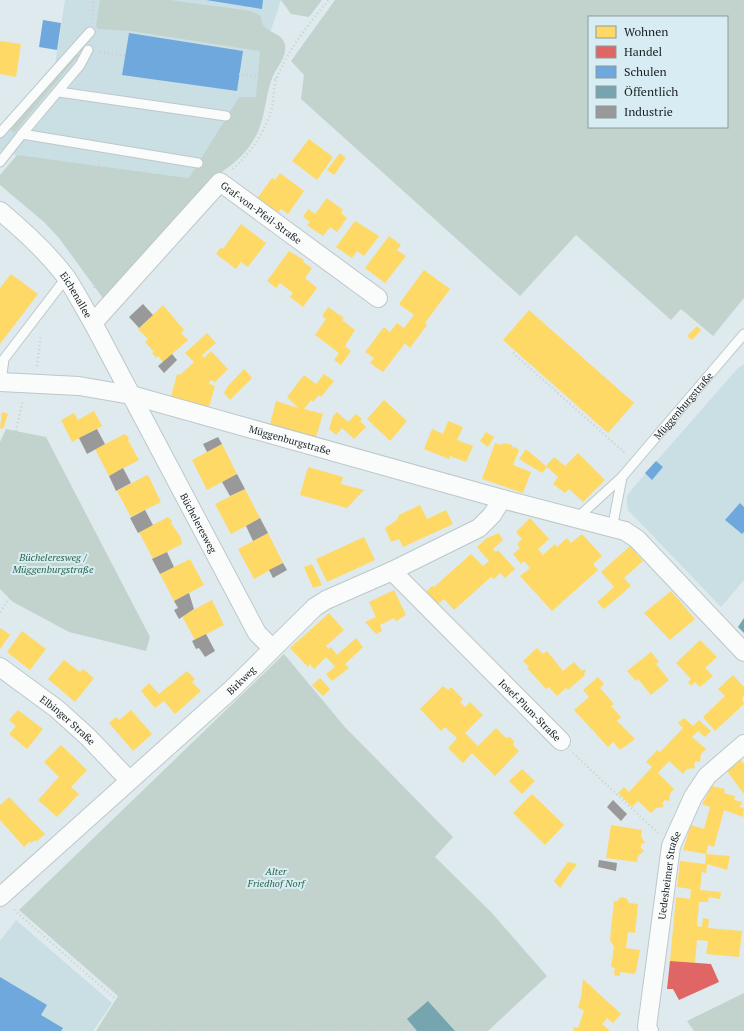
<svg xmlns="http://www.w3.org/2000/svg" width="744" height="1031" font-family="'PT Serif',serif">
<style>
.built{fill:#cadfe4}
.green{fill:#c2d3ce;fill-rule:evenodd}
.homes{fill:#ffd966}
.shops{fill:#e06666}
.schools{fill:#6fa8dc}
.public{fill:#76a5af}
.industry{fill:#999}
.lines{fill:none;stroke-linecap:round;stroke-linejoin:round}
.service-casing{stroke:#bec7c9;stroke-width:11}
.minor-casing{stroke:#bec7c9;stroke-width:20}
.path{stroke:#ccd0d1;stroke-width:2.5;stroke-dasharray:1 3;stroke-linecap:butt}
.service{stroke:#fafcfc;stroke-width:9}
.minor{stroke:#fafcfc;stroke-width:18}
.labels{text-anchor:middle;stroke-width:4;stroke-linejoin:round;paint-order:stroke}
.street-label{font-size:10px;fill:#181f21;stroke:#d8edf3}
.park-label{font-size:10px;font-style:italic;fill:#2c644a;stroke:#d8edf3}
</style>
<rect width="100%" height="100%" fill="#deeaed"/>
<!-- built -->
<path class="built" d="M65 0H281L269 36 260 96 189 178 19 156 0 151V128L55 65Z
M744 364V580L721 607 628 510 627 503V496L632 489 737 369Z
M16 920 112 1003 93 1031H0V941Z"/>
<!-- green -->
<path class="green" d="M100 0H170L251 11 261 16C261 19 262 23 263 25 269 34 283 33 285 45 287 59 275 68 271 81 266 96 265 114 259 129 252 148 234 166 216 175L105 301 59 238 44 222 0 185V175L17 155 189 178 239 97H256L260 51 131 31 98 29 96 26Z
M281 0H322L309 17 291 14Z
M335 0H744V298L713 336 681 309 671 320 576 235 520 296 301 99 304 75 291 61ZM589 17H727V127H589Z
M76 52 79 55 14 133 10 129Z
M6 429 46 437 150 637 146 651 69 632 13 602 0 589V442Z
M284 654 344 726 453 837 435 857 490 911 547 976 488 1031H96L118 996 19 910Z
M744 993V1031H694L687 1021Z"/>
<!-- homes -->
<path class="homes" d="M0 41 21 44 16 77 0 74Z
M309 139 333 157 317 180 292 161Z
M340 153 346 158 334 175 327 170Z
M280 173 304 191 288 214 281 209 276 215 256 200 272 178 275 180Z
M327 198 343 210 341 213 347 218 337 232 330 227 323 236 307 225 310 222 303 217 308 209 315 214Z
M355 221 379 236 364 256 357 251 352 258 336 247Z
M241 224 266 243 248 267 241 262 236 269 216 254 221 247 223 249Z
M389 236 401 245 397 250 406 256 385 283 365 268Z
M289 251 304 260 303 262 312 268 305 278 317 288 303 307 290 297 293 293 280 283 276 288 267 281Z
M424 270 450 289 425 323 427 325 410 348 405 343 383 372 370 363 374 358 365 352 384 327 390 332 397 323 404 328 414 315 399 304Z
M11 274 38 294 0 344V288Z
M163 305 184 330 181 333 188 340 163 362 158 356 156 358 152 353 154 352 145 342 148 339 138 329Z
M328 307 344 318 342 320 355 330 345 346 351 351 341 365 334 360 339 353 315 335 326 319 322 316Z
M529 310 634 403 608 433 503 340Z
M697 326 701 330 692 340 687 336Z
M207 333 216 343 202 355 204 358 211 351 228 369 215 382 210 380 209 384 215 386 209 407 171 397 177 374 180 375 194 362 185 353Z
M244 369 252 378 230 400 224 393 228 386Z
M324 374 334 381 321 397 319 395 313 402 311 400 304 409 323 414 316 437 270 424 276 401 298 408 287 397 304 375 316 384Z
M384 400 407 421 390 441 367 419Z
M94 411 102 426 72 442 61 420 74 413 78 420Z
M2 412 8 414 3 429 0 428Z
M337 412 348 422 356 414 362 419 360 421 366 427 354 439 342 428 336 435 329 429 333 416Z
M448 421 463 427 457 440 473 446 466 462 450 456 449 459 424 449 432 429 443 434Z
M486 432 494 437 488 447 480 441Z
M125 434 129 438 128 440 139 460 109 476 95 449Z
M495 443 502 445 503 443 512 445V449L513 446 519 450 513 465 531 472 523 493 482 479Z
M222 444 237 474 207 490 192 460Z
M526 449 546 466 554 457 565 466 578 453 605 480 583 502 569 489 565 493 553 484 558 477 547 467 542 473 519 459Z
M308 467 343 477 341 484 364 490 347 508 300 495Z
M147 475 149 477 161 502 131 517 117 491Z
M245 489 260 518 231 534 215 504Z
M420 505 427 519 446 510 453 524 403 547 399 539 391 542 385 528 397 520 399 515Z
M168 517 172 521 171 523 181 538 182 544 153 559 139 532Z
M530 518 549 539 538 549 543 555 555 544 557 547 567 538 571 543 582 534 602 556 593 564 598 570 552 611 520 576 530 568 524 561 521 564 513 554 520 548 517 544 522 539 516 532Z
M268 533 283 563 254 579 238 549Z
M499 533 503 540 493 549 496 552 498 550 515 569 505 578 500 573 494 579 491 577 454 610 444 599 437 605 424 593 432 586 434 587 471 554 483 566 489 561 477 547 487 538Z
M364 537 375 560 327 582 316 559Z
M630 546 643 561 624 578 631 586 604 609 597 602 614 587 601 572Z
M190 559 204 585 174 601 160 574Z
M312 564 322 585 313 588 304 567Z
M394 590 406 615 396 621 394 618 380 625 382 631 376 634 365 622 376 617 369 602Z
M671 591 695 619 670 640 644 613Z
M212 600 224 625 195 640 182 616Z
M329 613 344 630 326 646 329 649 331 647 337 655 356 638 363 647 345 664 349 668 332 681 326 674 335 667 326 657 314 669 310 664 308 667 290 648Z
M1 628 10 635 0 649V630Z
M22 631 46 649 30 670 7 652Z
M700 640 717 657 705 668 713 676 700 687 695 682 691 686 688 682 691 679 676 663Z
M537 648 543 654 547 651 563 671 574 662 582 671 584 669 586 671 584 673 585 675 568 690 566 688 557 696 549 687 546 689 527 668 529 667 523 661Z
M651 652 659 662 656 664 669 680 651 695 638 679 636 681 627 671Z
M64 660 80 672 83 669 94 678 75 702 48 679Z
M187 671 195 679 192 682 201 691 175 714 164 701 155 708 141 691 149 683 159 694Z
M733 675 744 687V696L742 698 744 704 715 731 703 717 725 696 718 689Z
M598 677 604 684 600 688 614 704 611 706 621 717 617 721 635 739 620 750 613 742 608 747 574 710 589 697 583 690Z
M320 678 330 689 323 696 312 685Z
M443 686 448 690 451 687 463 699 460 702 465 707 470 702 483 715 465 733 478 746 496 728 506 738 510 737 514 741 513 745 519 751 495 776 472 753 463 763 448 748 457 738 445 727 441 731 420 709Z
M18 710 43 729 27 749 9 734 16 726 9 720Z
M131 710 152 734 133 751 109 723 116 717 119 720Z
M684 718 693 726 699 720 711 731 705 737 698 731 692 737 706 749 701 754 700 762 696 761 694 764 695 768 687 769 683 774 669 761 658 773 674 789 670 794 669 801 665 800 662 803 664 807 656 808 651 813 638 801 632 807 618 793 624 787 629 792 652 767 646 762 657 750 660 752 683 728 678 723Z
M61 745 87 770 71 787 79 794 57 817 38 800 59 777 44 762Z
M741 760 744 764V794L727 771Z
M522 769 535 781 522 794 509 781Z
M712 786 725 789 724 793 735 796 734 800 742 802 740 807 744 808 743 817 724 810 714 847 708 845 706 854 683 850 691 825 704 829 710 807 702 804Z
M532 794 564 825 545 845 513 813Z
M9 797 45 834 36 842 35 840 31 843 29 842 24 847 0 820V805Z
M611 825 642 830 641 836 645 843 641 844V848L644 851 638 856 637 862 606 858Z
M706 854 730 856 727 870 707 864 706 873 702 872 700 890 721 892 720 899 709 897 708 902H699L697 926 702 927 703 918 709 919 708 928 742 931 739 957 706 954 708 941 697 940 695 963 670 961 676 897 690 899 691 889 677 887 680 861 705 864Z
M568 862 577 864 560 888 554 881Z
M621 897 626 898 629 903 638 904 635 933 628 932 626 948 640 950 636 972 634 974 620 972V976L614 975 615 968 611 967 614 947 610 940 614 901H617Z
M583 979 621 1014 613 1023 607 1018 602 1024 610 1031H573L574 1027 578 1028 584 1011 578 1007 581 998Z"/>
<!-- shops -->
<path class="shops" d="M670 961 711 964 719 982 679 1000 673 989H667Z"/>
<!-- schools -->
<path class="schools" d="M206 0H263L262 9Z
M43 20 61 23 57 50 39 47Z
M129 33 243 51 237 91 122 75Z
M656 461 663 467 652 480 645 473Z
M740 503 744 507V532L742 534 725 520Z
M0 977 47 1005 41 1015 63 1028 61 1031H0Z"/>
<!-- public -->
<path class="public" d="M744 618V633L738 627Z
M428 1001 455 1031H417L407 1019Z"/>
<!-- industry -->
<path class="industry" d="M143 304 153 315 139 328 129 317Z
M172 354 177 360 164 373 158 366Z
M97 429 105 444 87 454 79 438Z
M218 437 222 444 207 452 203 444Z
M123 468 131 483 116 491 109 476Z
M237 474 245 489 230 496 222 482Z
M145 510 153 525 138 533 130 518Z
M260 518 268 533 253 541 246 526Z
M167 552 174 567 160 574 152 559Z
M283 563 287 570 273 578 269 570Z
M189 593 194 609 179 619 174 610 178 608 174 601Z
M206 634 215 651 205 657 199 648 196 649 192 641Z
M613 800 627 814 621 821 607 807Z
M599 860 617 863 616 871 598 867Z"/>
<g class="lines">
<!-- service casing -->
<g class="service-casing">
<g id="service">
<path d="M59 92 226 116"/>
<path d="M0 133 90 32"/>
<path d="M22 134 80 65 88 50"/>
<path d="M0 162 22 134 198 163"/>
<path d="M1 382 4 359 66 278"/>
<path d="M576 519 622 477"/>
<path id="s1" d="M612 529 622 477 744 334"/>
</g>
</g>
<!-- minor casing -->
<g class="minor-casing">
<g id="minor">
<path id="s2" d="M0 211C24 231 47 252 66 277 76 292 84 308 93 323L257 633 272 648"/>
<path id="s3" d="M93 323 220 182 378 298"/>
<path id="s4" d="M0 382 79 386 131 395 502 499 625 531 637 539 744 652"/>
<path id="s5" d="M392 571 561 741"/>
<path id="s6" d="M0 667 57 709 88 737 129 780"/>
<path id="s7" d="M0 897 232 689 315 607 326 600 392 571 479 528 492 515 502 499"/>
<path id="s8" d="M649 1031 647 1027 671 846 693 797 707 776 744 744"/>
</g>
</g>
<!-- path -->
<path class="path" d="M92 19 94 0
M100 52 126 56
M239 74 276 79
M233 169C251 152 266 131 272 107 274 98 273 88 276 80 288 50 308 24 329 0
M94 288 101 214 97 174 99 160
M513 353 625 453
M37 366 41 334
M0 463 15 435 23 400
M0 574 15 590 66 618 83 625 88 624 91 621 99 601 101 590 97 575 93 569 77 557 65 544 51 507 41 496 34 469 31 465 9 448
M0 612 15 590
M573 753 658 833
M160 776 193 803 289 872 333 910 352 930 414 1006 403 1017 397 1031
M208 786 281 839
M200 795 182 773C209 749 234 725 269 716L424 859 493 935 503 955 502 969 496 979 482 987 473 986 451 973
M229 801 256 781 312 756
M251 817 282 797 336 777
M176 822 152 804 52 915 182 1031
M388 825 411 801
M245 840 225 865 252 885 273 861
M153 847 239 925 253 945 347 1031
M266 855 308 816 348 788
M307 855 389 927
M133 870 313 1031
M183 874 215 838 235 853
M329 874 403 793
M351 893 401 837
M215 904 241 877
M14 910 152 1031
M286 910 341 956 403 1017
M373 913 447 835
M65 926 165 814
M267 930 381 1031
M75 934 208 786C237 759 254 750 291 736
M253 945 308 887
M367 948 412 904
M191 957 214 977 195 1000 171 980Z
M203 968 239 925 361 801
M124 979 181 913
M439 983 477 1022
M430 992 468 1031
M414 1006 493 935
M149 1031 184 991
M216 1031 258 982
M297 1031 336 991"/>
<!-- service -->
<use href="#service" class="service"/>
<!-- minor -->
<use href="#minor" class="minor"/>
</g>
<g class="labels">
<!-- street labels -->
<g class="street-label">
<text dy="4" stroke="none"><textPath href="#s3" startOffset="241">Graf-von-Pfeil-Straße</textPath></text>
<text dy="4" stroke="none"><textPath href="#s2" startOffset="114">Eichenallee</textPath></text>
<text dy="4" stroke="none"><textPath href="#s1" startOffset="147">Müggenburgstraße</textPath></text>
<text dy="4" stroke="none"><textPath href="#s4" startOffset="297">Müggenburgstraße</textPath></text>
<text dy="4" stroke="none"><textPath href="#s2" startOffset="373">Bücheleresweg</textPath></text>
<text dy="4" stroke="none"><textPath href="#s7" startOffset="324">Birkweg</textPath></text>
<text dy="4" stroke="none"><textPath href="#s5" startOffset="196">Josef-Plum-Straße</textPath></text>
<text dy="4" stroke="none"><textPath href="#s6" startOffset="86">Elbinger Straße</textPath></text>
<text dy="4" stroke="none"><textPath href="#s8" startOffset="158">Uedesheimer Straße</textPath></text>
</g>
<!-- park labels -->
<g class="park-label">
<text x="53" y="561">Bücheleresweg /<tspan x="53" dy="12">Müggenburgstraße</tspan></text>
<text x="276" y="875">Alter<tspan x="276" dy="12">Friedhof Norf</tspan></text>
</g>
</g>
<!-- legend -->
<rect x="588" y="16" width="140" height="112" fill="#d8edf3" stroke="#8b9b9f"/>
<rect x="596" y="26" width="20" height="12" fill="#ffd966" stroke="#8b9b9f"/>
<text x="624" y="36" font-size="12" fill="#181f21">Wohnen</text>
<rect x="596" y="46" width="20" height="12" fill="#e06666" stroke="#8b9b9f"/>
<text x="624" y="56" font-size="12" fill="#181f21">Handel</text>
<rect x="596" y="66" width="20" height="12" fill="#6fa8dc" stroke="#8b9b9f"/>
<text x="624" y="76" font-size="12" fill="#181f21">Schulen</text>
<rect x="596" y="86" width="20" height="12" fill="#76a5af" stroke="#8b9b9f"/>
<text x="624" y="96" font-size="12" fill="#181f21">Öffentlich</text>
<rect x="596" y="106" width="20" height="12" fill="#999999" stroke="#8b9b9f"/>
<text x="624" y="116" font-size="12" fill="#181f21">Industrie</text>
</svg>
